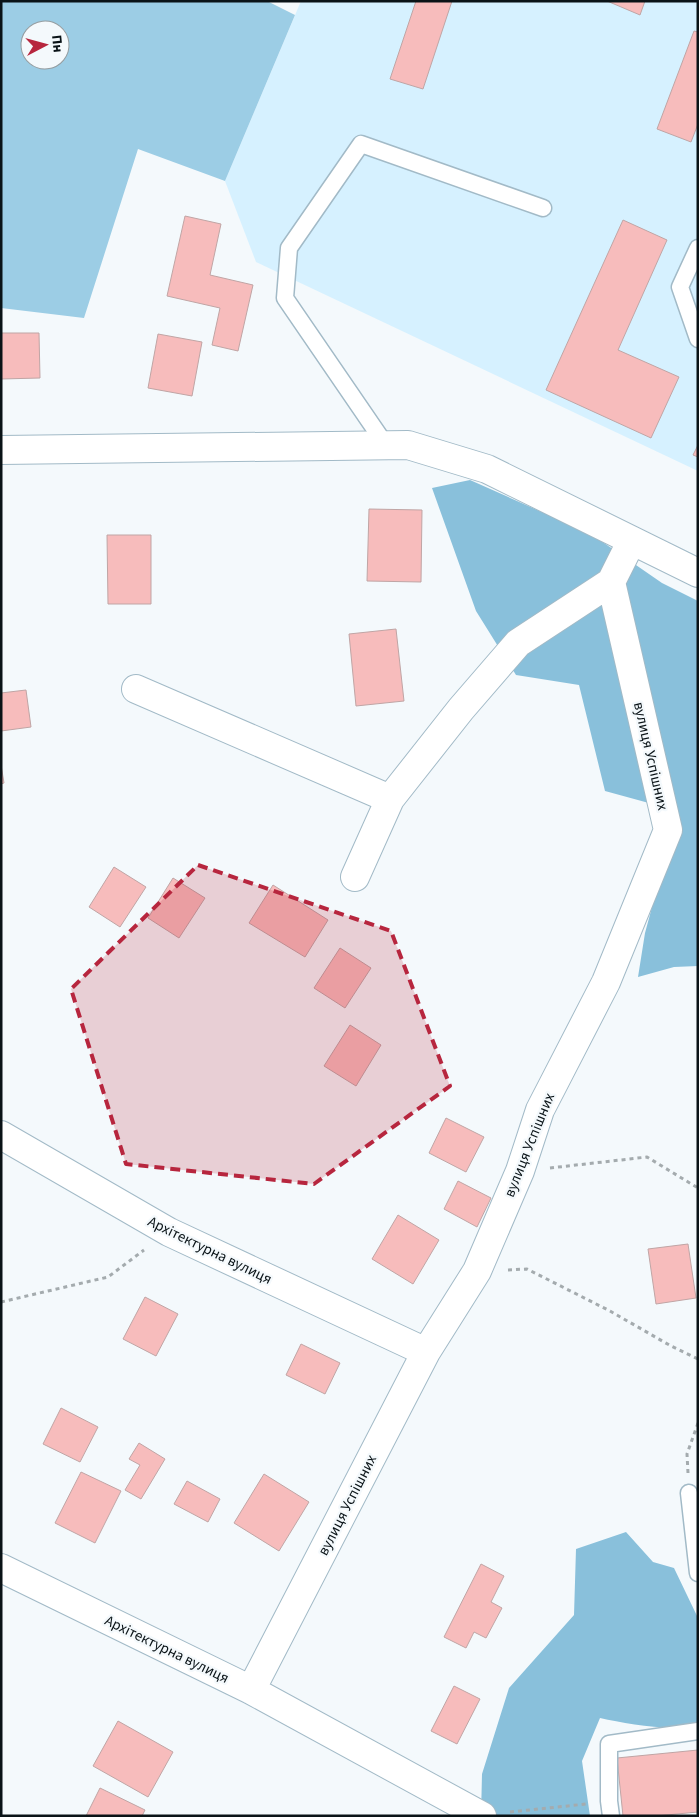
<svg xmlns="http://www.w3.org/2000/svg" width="699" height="1817" font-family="'Source Sans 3',sans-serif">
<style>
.built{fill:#d6f1ff}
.green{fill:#9ccde5;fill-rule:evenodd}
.forest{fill:#89c0db}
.building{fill:#f7bcbc;stroke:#c0a5a5}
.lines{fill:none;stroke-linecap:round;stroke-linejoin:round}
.lane-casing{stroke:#a2bac7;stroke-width:19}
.street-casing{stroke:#a2bac7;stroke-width:30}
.path{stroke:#a4abae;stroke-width:3;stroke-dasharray:4 4;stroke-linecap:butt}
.lane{stroke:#fff;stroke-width:16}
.street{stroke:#fff;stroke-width:28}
.marked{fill:#b7263e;fill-opacity:0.2;stroke:#b7263e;stroke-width:4;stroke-dasharray:10 6;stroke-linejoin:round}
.labels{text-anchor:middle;stroke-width:4.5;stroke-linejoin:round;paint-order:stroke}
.street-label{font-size:15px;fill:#0a1317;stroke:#f4f9fc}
</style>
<rect width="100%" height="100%" fill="#f4f9fc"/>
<!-- built -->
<path class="built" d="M301 1H698V471L256 262 225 181Z"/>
<!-- green -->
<path class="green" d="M2 1H267L295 15 225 181 138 149 84 318 1 308ZM30 30H60V60H30Z"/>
<!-- forest -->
<path class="forest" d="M470 480 591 534 662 583 698 601V966L674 967 638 977 645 933 678 811 605 791 579 685 516 675 476 611 432 488Z
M626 1532 653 1562 674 1568 698 1618V1725C672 1732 627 1724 600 1718L582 1761 590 1816H481L482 1774 509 1688 574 1615 576 1549Z"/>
<!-- building -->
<path class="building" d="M416 1H452L423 89 390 79Z
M607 1H645L640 15Z
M694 31 698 32V124L691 142 657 129Z
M185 216 221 224 210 275 253 285 238 351 212 345 220 308 167 296Z
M623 220 667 240 618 350 679 377 651 438 546 390Z
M1 333H39L40 378 1 379Z
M158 334 202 342 192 396 148 388Z
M698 445V457L693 455Z
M369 509 422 510 421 582 367 581Z
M107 535H151V604H108Z
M396 629 404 701 356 706 349 634Z
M26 690 31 727 1 731V693Z
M1 765 4 783 1 784Z
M114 867 146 887 120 927 89 907Z
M173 878 205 898 179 938 148 918Z
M273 885 328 920 305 957 249 923Z
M340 948 371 968 345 1008 314 988Z
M350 1025 381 1045 356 1086 324 1066Z
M446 1118 484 1137 466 1172 429 1153Z
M458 1181 491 1198 477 1227 444 1209Z
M398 1215 439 1240 413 1284 372 1259Z
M688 1244 696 1298 656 1304 648 1249Z
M145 1297 178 1314 156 1356 123 1339Z
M301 1344 340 1363 325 1394 286 1375Z
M61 1408 98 1427 80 1462 43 1444Z
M139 1443 165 1459 141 1499 125 1490 140 1465 129 1459Z
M81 1472 121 1491 95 1543 55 1523Z
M264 1474 309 1502 279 1551 234 1523Z
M187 1481 220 1499 208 1522 174 1504Z
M481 1564 504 1576 491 1602 502 1608 486 1638 474 1632 466 1648 444 1637Z
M454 1686 480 1699 457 1744 431 1731Z
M118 1721 173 1752 148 1797 93 1766Z
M698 1750V1812L656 1816H623L617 1758Z
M100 1788 145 1810 142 1816H86Z"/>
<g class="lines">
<!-- lane casing -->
<g class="lane-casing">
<path id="lane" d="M698 248 680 287 698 339
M385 444 285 298 289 248 361 144 543 208
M689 1493 698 1573
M611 1816 609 1801V1744L698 1731"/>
</g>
<!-- street casing -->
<g class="street-casing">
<path id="street" d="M1 450 408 445 487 469 698 573
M136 689 390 799
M355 877 390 799 461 709 518 643 611 582
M1 1135 169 1232 426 1352
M1 1568 251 1690 482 1816
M251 1690 426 1352 477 1271 520 1171 540 1110 606 982 668 830 611 582 626 552 629 541"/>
</g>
<!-- path -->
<path class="path" d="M550 1168 647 1157 698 1188
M508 1270 527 1269 610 1311 671 1346 698 1359
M1 1302 108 1277 144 1250
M688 1473 687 1454 698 1423
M510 1812 586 1804"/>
<!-- lane -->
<use href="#lane" class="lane"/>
<!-- street -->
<use href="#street" class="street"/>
</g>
<!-- marked area -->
<path class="marked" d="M198 865 391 931 450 1086 314 1184 126 1164 71 989Z"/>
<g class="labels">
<!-- street labels -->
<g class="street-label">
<text transform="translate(651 756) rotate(77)" y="5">вулиця Успішних</text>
<text transform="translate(529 1145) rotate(-68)" y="5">вулиця Успішних</text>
<text transform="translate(210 1250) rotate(26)" y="5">Архітектурна вулиця</text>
<text transform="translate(347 1505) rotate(-63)" y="5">вулиця Успішних</text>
<text transform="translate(167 1649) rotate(26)" y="5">Архітектурна вулиця</text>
</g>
</g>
<!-- border -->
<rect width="699" height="1817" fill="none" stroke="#0a1317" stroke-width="5"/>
<!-- north arrow -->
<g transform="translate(45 45) rotate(84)"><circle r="24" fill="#f4f9fc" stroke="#969da0"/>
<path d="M0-4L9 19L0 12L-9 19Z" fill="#b7263e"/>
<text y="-8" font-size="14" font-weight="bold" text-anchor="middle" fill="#0a1317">Пн</text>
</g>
</svg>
